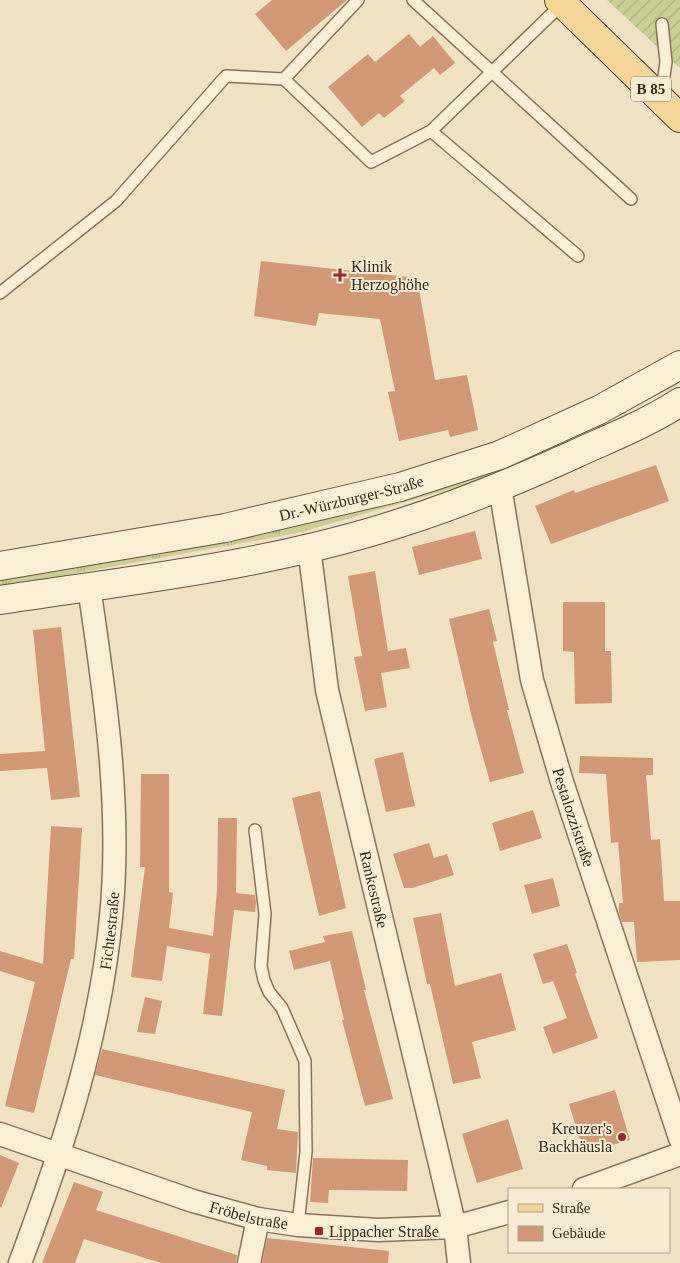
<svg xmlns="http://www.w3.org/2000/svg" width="680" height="1263" font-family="Georgia,serif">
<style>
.grass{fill:url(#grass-tufts)}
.garden{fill:url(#garden-furrows)}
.building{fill:#d19976}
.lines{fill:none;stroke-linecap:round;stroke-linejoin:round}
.service-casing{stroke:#8c7258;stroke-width:14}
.minor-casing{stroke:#8c7258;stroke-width:25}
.secondary-casing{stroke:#6e533b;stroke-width:30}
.primary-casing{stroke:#59402d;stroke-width:30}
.service{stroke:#fbefd6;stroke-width:11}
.minor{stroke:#fbefd6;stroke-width:22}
.secondary{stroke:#fbefd6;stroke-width:28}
.primary{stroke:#f6d698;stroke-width:28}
.poi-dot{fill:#9e2529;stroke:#f7ecd3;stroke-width:2}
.labels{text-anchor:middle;stroke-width:4;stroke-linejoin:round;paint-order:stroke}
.shield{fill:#f7ecd3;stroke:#736554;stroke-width:1}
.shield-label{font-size:15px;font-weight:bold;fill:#3b2b1d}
.poi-label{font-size:16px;fill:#3b2b1d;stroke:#f7ecd3;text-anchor:start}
.street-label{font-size:16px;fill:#3b2b1d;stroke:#f7ecd3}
</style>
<defs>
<pattern id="grass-tufts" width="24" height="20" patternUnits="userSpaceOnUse" patternTransform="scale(1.25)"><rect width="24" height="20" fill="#cacf96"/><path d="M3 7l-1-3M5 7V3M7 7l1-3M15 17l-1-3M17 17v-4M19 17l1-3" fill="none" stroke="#aeb281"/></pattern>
<pattern id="garden-furrows" width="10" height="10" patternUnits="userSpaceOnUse" patternTransform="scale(1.25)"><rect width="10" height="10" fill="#cacf96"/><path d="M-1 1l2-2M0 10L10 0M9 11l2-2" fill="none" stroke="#aeb281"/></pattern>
</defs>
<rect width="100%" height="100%" fill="#f1e2c3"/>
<!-- grass -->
<path class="grass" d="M680 373V382L671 388 475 482 298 533 0 587V572L296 518Z"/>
<!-- garden -->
<path class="garden" d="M607 0H680V68Z"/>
<!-- building -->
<path class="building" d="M272 0H347L286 51 255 14Z
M409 34 420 47 433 36 455 63 440 75 434 68 400 96 405 101 384 118 379 113 362 127 328 87 368 54 375 62Z
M261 261 417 278 435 380 467 375 478 430 450 437 448 430 399 441 388 392 395 391 380 319 319 313 316 326 254 316Z
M656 465 669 501 551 544 535 506 574 490 575 493Z
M475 531 482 559 419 575 412 547Z
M375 571 388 651 406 648 410 668 381 673 387 707 365 711 354 657 362 656 348 576Z
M563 602H605V651H611L612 703 575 704 574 652 563 651Z
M489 609 497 641 493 642 509 710H507L524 773 490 782 472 718 449 619Z
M61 627 80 797 51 800 47 768 0 771V754L45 751 33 630Z
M403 752 415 806 386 812 374 759Z
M580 756 653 758V775H646L651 840 660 839 664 901H680V960L637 962 634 922H622L619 912V903H623L618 842 611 843 606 774 579 773Z
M141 774H169V892L173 893 169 928 213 936 217 890 218 818H237L236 893 255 895 256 902 255 912 234 910 222 1016 203 1014 210 954 167 946 162 981 131 977 145 867H140Z
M320 791 346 908 319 916 292 798Z
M533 810 542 838 500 851 492 823Z
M51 826 82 828 74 959H71L34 1113 5 1106 35 982 0 971V951L43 964Z
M429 843 434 858 447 854 454 875 412 888H404L393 854Z
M553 878 560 906 532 914 524 885Z
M441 913 455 986 501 973 516 1030 472 1042 481 1078 453 1084 430 984H427L413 918Z
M352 931 366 990H364L393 1099 365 1106 342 1020H344L330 961 294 970 289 951 325 942 323 936Z
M567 944 577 973 575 974 598 1038 553 1054 543 1027 567 1018 553 981 543 984 533 954Z
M145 997 162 1001 155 1034 137 1032Z
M102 1049 285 1090 277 1129 298 1132 296 1173 267 1170V1166L241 1160 252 1112 95 1075Z
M615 1090 630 1140 584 1153 569 1104Z
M508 1119 523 1169 477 1183 462 1134Z
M0 1155 19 1163 1 1208 0 1207Z
M313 1158 408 1160 407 1191 329 1190 328 1203 310 1202Z
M74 1182 103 1192 96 1210 237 1255 236 1263H161L84 1239 75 1263H42Z
M267 1238 389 1251 388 1263H262Z"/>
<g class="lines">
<!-- service casing -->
<g class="service-casing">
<path id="service" d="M413 0 631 199
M284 79 358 0
M661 97 666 62 662 24
M431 131 578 256
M0 293 116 201 226 76 284 79 371 162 431 131 562 4
M255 830 265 914 261 966 264 980 269 992 282 1008 305 1061 306 1152 298 1225"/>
</g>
<!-- minor casing -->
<g class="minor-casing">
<g id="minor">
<path id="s1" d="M500 487 532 680 562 782 680 1138"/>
<path id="s2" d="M309 547 327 690 455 1227 459 1263"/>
<path id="s3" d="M0 1134 193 1201 258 1219 298 1225 378 1230 455 1227 509 1212"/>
<path d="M584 1189 680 1154"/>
<path id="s4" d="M20 1263C62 1151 100 1037 111 917 122 807 105 695 89 587"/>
<path d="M249 1263 258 1219"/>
</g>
</g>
<!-- secondary casing -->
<g class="secondary-casing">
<g id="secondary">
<path id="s5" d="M0 566 225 528 400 487 500 455 599 410 680 365"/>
<path d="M0 600C133 580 271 565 400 523 460 504 518 480 575 454 610 438 648 423 680 402"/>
</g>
</g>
<!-- primary casing -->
<g class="primary-casing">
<path id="primary" d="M559 0 680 118"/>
</g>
<!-- service -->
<use href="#service" class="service"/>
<!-- minor -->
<use href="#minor" class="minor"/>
<!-- secondary -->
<use href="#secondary" class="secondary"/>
<!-- primary -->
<use href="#primary" class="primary"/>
</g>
<!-- markers -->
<g class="poi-dot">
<path d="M337.5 267.5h5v5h5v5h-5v5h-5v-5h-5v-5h5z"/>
<circle cx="622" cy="1137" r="5"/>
<rect x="314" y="1226" width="10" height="10" rx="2.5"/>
</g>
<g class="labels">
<!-- shield labels -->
<rect class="shield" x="631" y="76.5" width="40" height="25" rx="4"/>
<g class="shield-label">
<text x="651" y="94">B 85</text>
</g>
<!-- poi labels -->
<g class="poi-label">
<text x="351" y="272">Klinik<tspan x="351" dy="18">Herzoghöhe</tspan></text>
<text x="612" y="1134" text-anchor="end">Kreuzer's<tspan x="612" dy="18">Backhäusla</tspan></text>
<text x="329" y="1237">Lippacher Straße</text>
</g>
<!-- street labels -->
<g class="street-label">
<text dy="6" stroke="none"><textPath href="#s5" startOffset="358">Dr.-Würzburger-Straße</textPath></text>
<text dy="6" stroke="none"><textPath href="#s1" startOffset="339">Pestalozzistraße</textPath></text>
<text dy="6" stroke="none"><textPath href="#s2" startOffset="349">Rankestraße</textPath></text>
<text dy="6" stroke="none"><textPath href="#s4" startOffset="345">Fichtestraße</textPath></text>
<text dy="6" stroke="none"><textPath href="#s3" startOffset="262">Fröbelstraße</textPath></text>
</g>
</g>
<!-- legend -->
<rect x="508" y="1188" width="162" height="65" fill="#f7ecd3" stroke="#ac9f8a"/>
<rect x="518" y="1204" width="25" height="8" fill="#f6d698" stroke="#ac9f8a"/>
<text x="552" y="1213" font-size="15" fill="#3b2b1d">Straße</text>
<rect x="518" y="1226" width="25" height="15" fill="#d19976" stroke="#ac9f8a"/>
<text x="552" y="1238" font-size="15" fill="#3b2b1d">Gebäude</text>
</svg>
